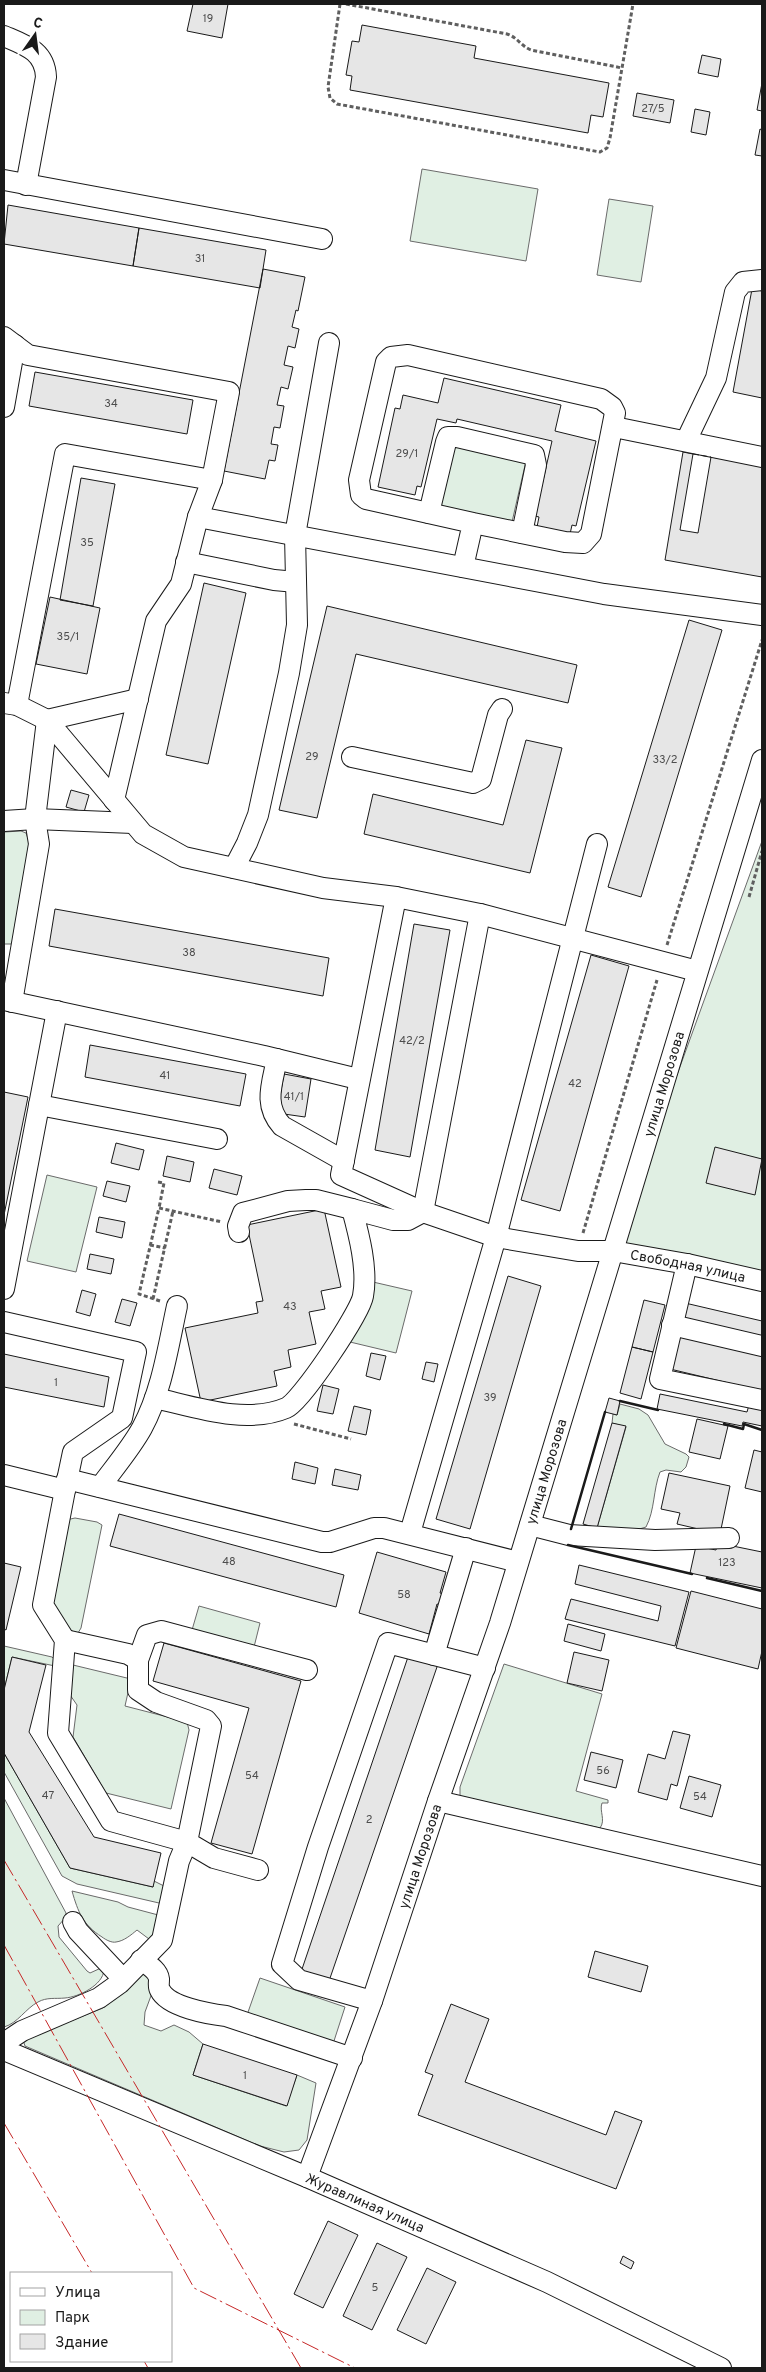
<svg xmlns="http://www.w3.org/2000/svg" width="766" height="2372" font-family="Overpass,sans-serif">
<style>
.green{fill:#e0efe3;stroke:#6a6a6a}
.building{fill:#e6e6e6;stroke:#1a1a1a}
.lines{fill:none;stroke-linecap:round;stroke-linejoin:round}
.minor-casing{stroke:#1a1a1a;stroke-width:22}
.path{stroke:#5f5f5f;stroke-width:3;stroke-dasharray:4 2.5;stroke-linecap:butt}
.minor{stroke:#fff;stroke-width:20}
.fence{stroke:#1a1a1a;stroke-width:1;stroke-dasharray:6 2.5;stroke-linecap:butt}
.wall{stroke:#1a1a1a;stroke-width:2.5}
.power{stroke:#c62828;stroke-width:1;stroke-dasharray:18 4 2.5 4;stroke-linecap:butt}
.labels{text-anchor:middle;stroke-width:4;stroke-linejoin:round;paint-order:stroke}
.number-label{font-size:11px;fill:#4d4d4d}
.street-label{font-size:14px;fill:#1a1a1a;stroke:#fff}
</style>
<rect width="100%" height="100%" fill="#fff"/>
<!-- green -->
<path class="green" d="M422 169 538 189 526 261 410 241Z
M609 199 653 206 641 282 597 275Z
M453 445 526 461 512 522 440 506Z
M21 831 26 833 30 844 12 944H4V832Z
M762 841V1284L613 1251Z
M47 1175 97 1187 76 1272 27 1261Z
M373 1282 412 1291 396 1353 350 1342 370 1306Z
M620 1404 639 1409 648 1415 665 1444 686 1454 689 1457 686 1467 681 1472 666 1470 660 1472C653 1490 655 1510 646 1527L636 1530 597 1528 626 1427 612 1423 613 1414 617 1415Z
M75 1518 97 1522 102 1525 81 1628 78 1633 66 1629 52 1609 66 1520Z
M199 1606 260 1623 254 1647 192 1630Z
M4 1646 52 1657 55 1660V1666L12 1657 4 1690Z
M504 1664 602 1694 576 1791 608 1800V1803H602C599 1811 606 1820 600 1828L556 1818 550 1821 460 1796V1787Z
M73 1665 131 1679 125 1706 187 1722 189 1730 171 1809 106 1793 73 1737 77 1705 68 1692Z
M4 1753 70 1868 153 1887 154 1881 166 1887 164 1901 159 1903 77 1884 62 1876 4 1772Z
M4 1798 66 1913V1917L58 1926 59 1937 87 1971 90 1973 101 1968 104 1970C103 1985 79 1997 65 1998 55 1999 47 1997 38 2002 25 2009 18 2023 4 2027Z
M72 1891 118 1902 128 1907 162 1916 157 1930 149 1939 137 1930C131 1935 124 1941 116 1942 112 1943 106 1940 102 1937 83 1925 78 1912 72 1891Z
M141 1969 151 1971 152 1993 145 2012 144 2025 161 2031 174 2025 189 2032 203 2044 193 2075 286 2106 297 2075 316 2083 307 2140 299 2150 284 2152 260 2146 25 2046 23 2040 103 2008 125 1988Z
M260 1978 345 2007 333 2044 247 2015Z"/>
<!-- building -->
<path class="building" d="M193 4H228L222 38 187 31Z
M362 25 476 46 474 58 609 83 603 117 591 115 588 133 350 90 352 76 346 75 352 41 359 42Z
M702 55 721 59 718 77 698 73Z
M762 83V111L757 110Z
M637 93 674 100 670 123 633 116Z
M695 109 710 112 706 135 691 132Z
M760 129 762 130V156L755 155Z
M8 205 139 228 133 266 4 244Z
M139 228 266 250 260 288 133 266Z
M263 269 305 277 298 311 296 310 292 327 299 329 295 348 288 346 284 365 293 367 288 389 281 387 277 405 284 406 280 428 274 427 271 444 278 445 275 461 269 460 265 479 224 471Z
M752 289 762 291V398L733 392Z
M35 372 193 400 187 434 29 406Z
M444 378 561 405 555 431 596 441 576 526 572 525 570 534 537 527 539 517 535 516 552 441 457 419 456 423 437 419 421 487 417 486 415 495 378 487 395 408 400 409 403 395 438 403Z
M683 452 693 454 680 530 698 533 711 457 762 465V577L665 560Z
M81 478 115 484 93 606 60 600Z
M204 583 246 593 208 764 166 755Z
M50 597 100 608 87 674 36 664Z
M327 606 577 665 568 703 356 654 317 818 279 810Z
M689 620 722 630 641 897 608 887Z
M526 740 562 748 530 873 364 834 373 794 503 825Z
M71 790 89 795 84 812 66 807Z
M55 909 329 958 323 996 49 946Z
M414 924 450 930 410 1157 375 1150Z
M591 955 629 966 560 1211 521 1200Z
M90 1045 246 1074 240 1106 85 1077Z
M284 1074 311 1079 305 1117 277 1113Z
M4 1092 28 1097 4 1215Z
M116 1143 144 1150 139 1170 111 1163Z
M715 1147 762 1159 755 1195 706 1183Z
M167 1156 194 1162 190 1182 163 1176Z
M214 1169 242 1176 237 1195 209 1188Z
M107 1181 130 1186 126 1202 103 1196Z
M324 1209 341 1287 321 1291 325 1309 309 1312 316 1344 288 1350 291 1367 274 1371 277 1386 201 1402 185 1328 258 1313 256 1302 263 1301 247 1225Z
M99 1217 125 1222 122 1238 96 1232Z
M90 1254 114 1259 111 1274 87 1269Z
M508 1276 541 1286 470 1529 436 1519Z
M82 1290 96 1294 90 1316 76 1312Z
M122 1299 137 1303 130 1326 115 1322Z
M644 1300 665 1305 653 1352 632 1347Z
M685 1303 762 1321V1339L682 1320Z
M678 1336 762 1356V1391L670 1369Z
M632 1347 653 1352 641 1399 620 1393Z
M371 1353 386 1356 380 1380 366 1376Z
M4 1354 109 1377 104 1407 4 1387Z
M426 1362 438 1364 434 1382 422 1379Z
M323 1385 339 1389 333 1414 317 1411Z
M660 1394 747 1412 749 1405 762 1408V1426L743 1422 742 1426 657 1409Z
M609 1398 620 1401 617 1415 605 1412Z
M354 1406 371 1410 366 1435 348 1431Z
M697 1419 728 1426 720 1459 689 1452Z
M612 1423 626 1426 597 1528 583 1524Z
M754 1450 762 1452V1492L745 1488Z
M295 1462 318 1468 315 1484 292 1479Z
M335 1469 361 1475 358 1490 332 1485Z
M669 1473 730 1486 720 1534 677 1524 680 1513 661 1509Z
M119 1514 344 1575 336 1607 110 1546Z
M718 1543 762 1552V1588L690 1573 696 1546 716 1550Z
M377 1552 446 1572 440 1593 447 1595 444 1606 437 1604 429 1634 359 1613Z
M4 1563 21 1567 6 1630 4 1629Z
M579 1565 689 1592 675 1646 565 1619 571 1599 658 1621 661 1606 575 1584Z
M691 1591 762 1609V1651L758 1669 676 1648Z
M568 1624 605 1634 601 1651 564 1641Z
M164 1643 301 1681 252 1854 211 1843 249 1708 153 1681Z
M574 1652 609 1660 602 1691 567 1683Z
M409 1654 438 1664 328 1984 300 1975Z
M12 1657 46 1665 29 1732 94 1837 161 1853 153 1887 70 1868 4 1753V1690Z
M673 1731 690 1735 677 1786 671 1784 667 1800 638 1792 648 1754 665 1759Z
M591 1752 623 1760 616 1788 584 1780Z
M689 1776 721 1785 712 1817 680 1808Z
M595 1951 648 1966 641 1992 588 1977Z
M451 2004 489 2019 465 2082 606 2135 615 2111 642 2121 616 2189 418 2115 433 2075 425 2072Z
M203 2044 297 2075 287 2106 193 2075Z
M328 2221 358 2235 323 2308 294 2294Z
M377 2243 407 2257 372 2330 343 2316Z
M623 2256 634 2262 631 2269 620 2263Z
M427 2268 456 2282 426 2344 397 2330Z"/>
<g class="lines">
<!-- minor casing -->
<g class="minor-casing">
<g id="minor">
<path d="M4 36C25 45 45 51 46 77L26 185"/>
<path d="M4 180 322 239"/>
<path d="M4 337 28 355 229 392 212 480 198 517 181 584 156 621 114 800"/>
<path d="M4 407 15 345"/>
<path d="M614 427 762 457"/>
<path d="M686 441 716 378 735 292 743 282 762 280"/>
<path d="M429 513 446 442 448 437H457L534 455 536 465 522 533"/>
<path d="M198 517 604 594 762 615"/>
<path d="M186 562 274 580 296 582"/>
<path d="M463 567 473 523 366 499 361 495 359 480 386 362 391 357 408 355 601 399 612 407 615 413 591 534 583 543 565 542 473 523"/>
<path d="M4 703 17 705 47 720 143 834 184 857 323 888 396 897 480 914 697 971"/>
<path d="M17 705 65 454 212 480"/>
<path d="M352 757 473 783 481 779 498 715 502 709"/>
<path d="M4 821 35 819 133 823"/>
<path d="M234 868 247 843 258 815 289 673 297 625 295 535 329 343"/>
<path id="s1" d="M396 897 341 1175 423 1212 496 1237 578 1251H613L687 1264 762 1281"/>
<path d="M4 1000 264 1056 358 1079"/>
<path d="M12 1002 39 844 35 819 47 720 138 699"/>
<path d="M277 1059C272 1084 263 1105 282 1126L344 1161"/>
<path d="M39 1105 217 1139"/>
<path d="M239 1232 238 1226 243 1213 288 1201 306 1200H316L352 1209"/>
<path d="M687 1264 660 1379 762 1400"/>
<path d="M4 1289 57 1011"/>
<path d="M4 1322 136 1352 122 1418 73 1452 65 1490 4 1475"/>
<path d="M672 1325 762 1346"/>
<path d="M155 1398C195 1407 246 1425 286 1408 301 1402 360 1313 363 1296 368 1269 359 1235 352 1209L393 1220H408L423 1212 480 914"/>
<path d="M67 1479 322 1542H330L374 1528H384L518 1562"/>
<path d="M100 1487C114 1468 131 1448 142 1428 162 1391 168 1347 177 1306"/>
<path d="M530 1525 569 1535 655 1540 729 1538"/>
<path d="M410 1533 496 1237 597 844"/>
<path d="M65 1640 128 1654 138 1660V1690L156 1702 206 1720 211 1726 187 1842 214 1858 258 1870"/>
<path d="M434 1655 466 1548"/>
<path d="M138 1660 147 1635 161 1631 307 1670"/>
<path d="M438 1801 762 1876"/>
<path d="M73 1922 78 1931 123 1979"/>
<path d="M141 1960C148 1965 158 1970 159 1979 159 1984 158 1987 160 1990 168 2007 209 2014 226 2016L352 2058"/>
<path d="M372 2001 299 1980 282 1964 318 1847 388 1643 485 1668"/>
<path d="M4 2043 22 2031 99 1998 120 1983 162 1940 179 1861 187 1842 111 1821 58 1733 65 1640 43 1605 65 1490"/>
<path id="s2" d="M4 2050 307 2177 547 2282 721 2368"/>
<path id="s3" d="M307 2177 372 2001 438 1801 500 1623 762 760"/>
</g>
</g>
<!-- path -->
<path class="path" d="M340 4 328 87 330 98 337 104 600 152 607 148 610 138 633 4
M346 4 507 34C517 37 521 46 531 50L622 68
M749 897 762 851
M667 945 762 640
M158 1182 164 1183 159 1208
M583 1233 657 980
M150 1245 165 1248
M153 1299 173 1211
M160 1301 139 1294 159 1208 222 1222
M294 1424 351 1439"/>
<!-- minor -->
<use href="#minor" class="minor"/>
<!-- fence -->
<path class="fence" d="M693 454 711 457"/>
<!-- wall -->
<path class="wall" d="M620 1401 658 1410
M724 1424 743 1429 744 1424 762 1430
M571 1529 605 1412
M568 1545 692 1574
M707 1578 762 1591"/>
<!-- power -->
<path class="power" d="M4 1860 301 2368
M4 1945 194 2288 355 2368
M4 2123 92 2273
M144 2361 148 2368"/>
</g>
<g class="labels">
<!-- number labels -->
<g class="number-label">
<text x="208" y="22">19</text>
<text x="653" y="112">27/5</text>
<text x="200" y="262">31</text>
<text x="111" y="407">34</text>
<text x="407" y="457">29/1</text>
<text x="87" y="546">35</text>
<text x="68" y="640">35/1</text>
<text x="312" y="760">29</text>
<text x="665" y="763">33/2</text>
<text x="189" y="956">38</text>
<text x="412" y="1044">42/2</text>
<text x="165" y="1079">41</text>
<text x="575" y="1087">42</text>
<text x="294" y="1100">41/1</text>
<text x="290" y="1310">43</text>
<text x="56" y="1386">1</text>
<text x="490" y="1401">39</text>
<text x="229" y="1565">48</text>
<text x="727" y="1566">123</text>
<text x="404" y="1598">58</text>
<text x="603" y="1774">56</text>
<text x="252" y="1779">54</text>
<text x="48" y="1799">47</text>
<text x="700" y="1800">54</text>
<text x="369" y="1823">2</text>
<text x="245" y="2079">1</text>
<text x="375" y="2291">5</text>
</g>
<!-- street labels -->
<g class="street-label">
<text dy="5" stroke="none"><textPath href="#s3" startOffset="1150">улица Морозова</textPath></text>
<text dy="5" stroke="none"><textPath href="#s1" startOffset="645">Свободная улица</textPath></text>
<text dy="5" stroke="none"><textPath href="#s3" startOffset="745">улица Морозова</textPath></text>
<text dy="5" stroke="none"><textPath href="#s3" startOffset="340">улица Морозова</textPath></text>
<text dy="5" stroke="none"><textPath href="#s2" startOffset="392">Журавлиная улица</textPath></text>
</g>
</g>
<!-- border -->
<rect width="766" height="2372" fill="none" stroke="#1a1a1a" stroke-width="10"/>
<!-- legend -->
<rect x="10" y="2272" width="162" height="90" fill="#ffffff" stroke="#a3a3a3"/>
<rect x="20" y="2288" width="25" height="8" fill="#ffffff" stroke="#a3a3a3"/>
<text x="55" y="2297" font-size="15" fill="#1a1a1a">Улица</text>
<rect x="20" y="2310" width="25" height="15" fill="#e0efe3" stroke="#a3a3a3"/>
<text x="55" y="2322" font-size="15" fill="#1a1a1a">Парк</text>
<rect x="20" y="2334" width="25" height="15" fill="#e6e6e6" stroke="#a3a3a3"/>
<text x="55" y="2347" font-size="15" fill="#1a1a1a">Здание</text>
<!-- north arrow -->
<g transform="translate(35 35) rotate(14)" stroke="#ffffff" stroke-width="4" paint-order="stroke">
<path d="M0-4L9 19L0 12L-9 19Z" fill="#1a1a1a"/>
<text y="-8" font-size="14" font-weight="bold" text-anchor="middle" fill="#1a1a1a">С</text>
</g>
</svg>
